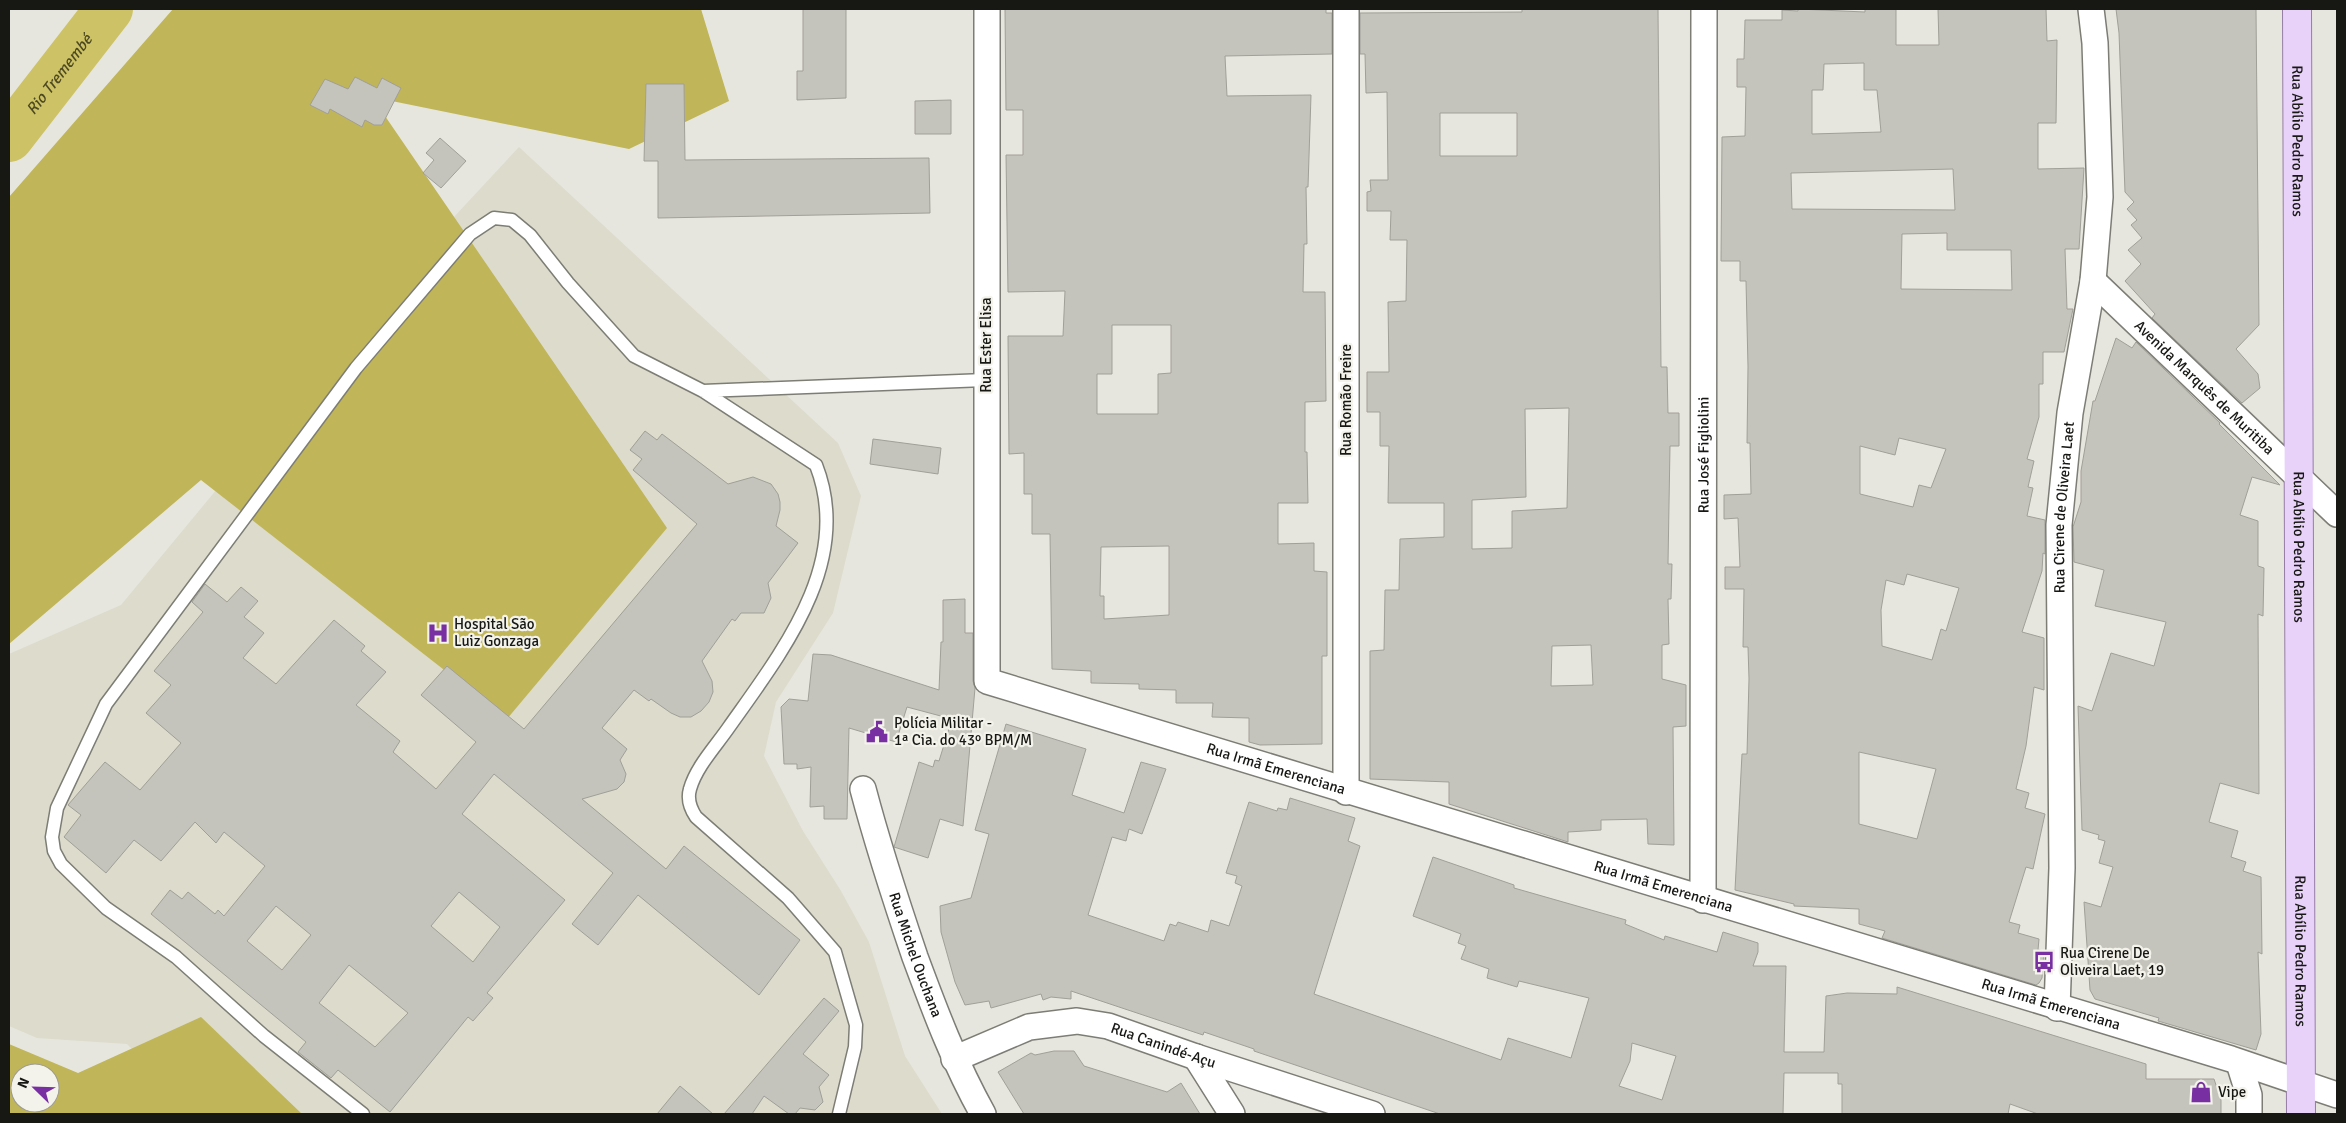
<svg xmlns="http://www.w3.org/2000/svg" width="2346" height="1123" font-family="Signika,sans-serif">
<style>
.built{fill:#dcdbcc}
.forest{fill:#c0b558;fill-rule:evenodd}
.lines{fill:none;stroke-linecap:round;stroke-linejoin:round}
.river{stroke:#cdc265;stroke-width:48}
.building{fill:#c4c3bc;stroke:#a09f98;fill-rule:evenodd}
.lane-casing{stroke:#7d7d76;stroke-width:15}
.street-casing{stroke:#7d7d76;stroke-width:28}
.primary-casing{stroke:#957da6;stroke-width:30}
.lane{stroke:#fff;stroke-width:12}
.street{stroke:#fff;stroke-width:25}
.primary{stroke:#e8d2f9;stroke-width:28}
.labels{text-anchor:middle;stroke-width:4.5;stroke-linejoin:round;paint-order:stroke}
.street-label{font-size:15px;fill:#171714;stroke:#f4f3eb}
.poi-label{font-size:15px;fill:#171714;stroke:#f4f3eb;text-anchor:start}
.water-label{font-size:16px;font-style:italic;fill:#4d4921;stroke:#f4f3eb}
</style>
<rect width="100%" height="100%" fill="#e7e6de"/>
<!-- built -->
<path class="built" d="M519 147 838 443 861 496 833 613 776 702 764 756 803 831 841 891 869 942 905 1056 942 1114H196L127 1044 37 1038 9 1026V654L121 605 347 332Z"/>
<!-- forest -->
<path class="forest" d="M173 9H701L729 101 629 149 372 97 667 528 507 719 201 480 9 644V197Z
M201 1017 302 1114H9V1044L78 1073ZM20 1073H50V1103H20Z"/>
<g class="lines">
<!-- river -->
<path class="river" id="s1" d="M9 138 109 9"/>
</g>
<!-- building -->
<path class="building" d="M803 9H846V98L797 100V71H803Z
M1005 9H1326V13H1332V54L1225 56 1227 96 1311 95 1308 187H1306L1307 244H1304L1303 292H1325L1326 401 1305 402V452H1307L1308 503H1278V544L1314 543V571L1327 572V656H1322V744L1260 745 1249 742V718L1212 717 1213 703H1176V690L1139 689V684L1091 683V671L1052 669 1050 534H1032V494H1024V453L1009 454 1008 336H1063L1065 291 1008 292 1006 155H1023V110H1006ZM1112 325H1171V373L1158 374V414H1097V374H1112ZM1169 546V615L1104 619V596H1100L1101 547Z
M1522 9H1658L1661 367H1667L1668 413H1679V446H1670L1668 564H1672L1671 599H1668L1669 644 1662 645V679L1686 685V726L1673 727 1674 845 1648 844 1647 819 1601 820V830L1568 832V842L1449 804V782L1370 779V651L1384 650 1385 590H1399L1400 539 1444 537V503H1388L1389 446H1380V412H1367V372H1389L1388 302 1406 301 1407 240H1390L1391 211H1367V192L1371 191 1370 180H1388L1387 92 1366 93 1365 54H1360V13L1522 12ZM1440 113H1517V156H1440ZM1569 408 1567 508 1512 511V548L1472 549V500L1526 497 1525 409ZM1591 645 1593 685 1551 686 1552 646Z
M1798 9 1865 12V9H1896V45H1939L1938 9H2046L2047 41 2057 40 2056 123H2038V169L2084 168 2079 249H2065L2067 309H2073L2064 352H2043V384H2039V417L2027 459 2034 461 2028 487 2033 488 2027 516 2045 520V554L2043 553 2042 571 2022 632 2044 638V690L2034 687 2026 746 2016 789 2029 793 2025 808 2045 814 2033 869 2026 867 2009 922 2020 925 2018 933 2039 939 2038 950 2044 951 2042 978 2039 983 2036 985 1882 938 1885 931 1859 924V909L1794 906V904L1735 890 1742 754H1747L1749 679 1748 647H1743L1744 589H1725V567H1740L1738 518 1724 519V495L1751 494 1750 443H1747L1748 367 1746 281H1740V261H1721L1722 137 1745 136 1746 87H1737V59H1744L1745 20H1782V10L1798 11ZM1864 63V90H1877L1881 132 1812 134V90H1823L1824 64ZM1953 169 1955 210 1792 209 1791 173ZM1947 233V250H2011L2012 290 1901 289 1902 234ZM1899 438 1946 449 1931 488 1919 485 1913 507 1860 494V446L1895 455ZM1907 574 1959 588 1946 631 1941 629 1932 660 1882 646 1881 610 1886 580 1904 585ZM1859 752 1936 769 1917 839 1859 824Z
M2116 9H2256L2259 325 2236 349 2258 374 2260 388 2242 403 2152 318 2155 314 2125 281 2141 264 2128 250 2142 238 2131 225 2137 220 2127 209 2134 202 2125 192 2119 33Z
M355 77 377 88 382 78 401 88 382 125H374L365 120 362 127 330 109 328 114 310 105 325 79 348 89Z
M646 84H684L685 160 929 158 930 213 658 218V161H644Z
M951 100V134H915V101Z
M440 138 466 161 441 188 423 173 434 160 426 153Z
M2116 338 2132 348 2136 342 2220 423 2219 424 2280 485 2252 477 2240 515 2258 521V566L2264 568 2263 616 2258 614 2259 794 2220 783 2209 822 2238 831 2231 857 2246 862 2243 871 2261 877 2262 954 2258 952 2261 1034 2256 1050 2158 1021 2159 1018 2095 999 2090 990 2084 902 2101 907 2113 867 2099 863 2105 841 2098 839 2099 835 2082 830 2078 706 2092 711 2111 653 2154 666 2166 622 2095 606 2104 570 2074 562 2073 527 2081 502V471L2093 401H2095Z
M645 431 657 440 662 434 728 484 753 477 771 484 778 494 780 502V510L776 526 798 543 768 583 771 598 764 613H741L735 621 732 619 702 661 712 681 713 692 709 702 701 711 691 717H680L671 713 651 699 649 701 634 690 602 728 627 749 620 760 626 774 624 782 617 789 582 799 666 869 684 846 800 940 759 995 638 895 598 945 572 924 613 873 494 774 462 814 565 900 487 993 493 998 473 1021 468 1017 390 1112 338 1070 331 1078 298 1052 306 1042 151 914 170 890 182 899 188 892 215 914 218 910 224 916 265 866 224 832 216 843 195 822 161 861 134 840 106 873 64 837 81 815 68 805 105 762 140 790 181 743 146 713 171 685 154 671 203 612 192 602 205 584 227 602 241 587 258 601 244 617 264 633 243 658 276 684 334 620 365 646 361 651 386 672 356 705 400 741 393 752 436 789 476 742 421 695 447 666 524 729 697 524 633 470 642 459 630 450ZM459 892 500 927 473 962 431 926ZM276 906 311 935 282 970 247 941ZM349 965 408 1013 375 1047 319 1003Z
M873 439 941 448 938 474 870 464Z
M965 599V633H973V681L975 688 963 826 940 819 928 858 894 847 919 762 933 767 935 760 939 761 952 719 907 707 896 742 849 728 847 819H824V806L810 807 811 767 797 769V764H784L781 707 789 699 808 701 813 654 831 655 939 690 941 642H943V600Z
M1006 724 1086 749 1072 795 1124 813 1141 762 1166 769 1142 834 1129 829 1126 841 1112 837 1088 915 1164 941 1170 924 1176 926 1178 922 1208 932 1211 920 1229 926 1242 886 1235 883 1237 876 1226 873 1249 802 1277 811 1278 808 1287 810 1290 798 1355 818 1348 841 1360 846 1314 994 1501 1060 1508 1038 1571 1058 1589 998 1519 981 1517 987 1487 978 1489 969 1461 959 1466 946 1458 943 1461 934 1413 916 1433 857 1514 885V888L1626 920 1625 924 1664 940 1665 936 1717 952 1723 932 1758 943V952L1753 966H1786L1784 1052H1824L1826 996 1847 993 1897 994V987L2146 1064V1079H2214L2221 1100V1114H2038L2010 1104 2008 1114H1842V1084H1838V1073H1784L1783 1114H1440L1254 1051V1049L1204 1032 1203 1035 1071 991V999L1051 997 1043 1000 1041 994 991 1008 989 1001 965 1005 955 982 941 932 940 906 971 898 989 834 975 830ZM1632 1043 1676 1056 1662 1100 1619 1086 1630 1061Z
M824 998 839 1011 803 1054 829 1075 819 1087 823 1102 815 1110 800 1108 795 1114H789L764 1096 752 1114H724Z
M1054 1051H1074L1084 1066 1167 1092 1181 1083 1200 1114H1024L998 1072 1031 1053 1035 1055Z
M680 1086 713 1114H657Z"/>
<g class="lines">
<!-- lane casing -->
<g class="lane-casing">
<path id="lane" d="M703 391 985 380
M363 1114 264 1036 176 957 106 908 61 864 54 851 52 837 57 808 106 704 356 368 470 234 494 218 512 220 530 235 568 283 634 356 703 391 816 465C854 562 782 652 729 727 716 746 696 767 690 789 687 799 690 808 696 817L788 898 835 952 856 1025 855 1047 839 1114"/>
</g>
<!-- street casing -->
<g class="street-casing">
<g id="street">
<path id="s2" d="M987 9V681L2231 1059 2337 1095"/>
<path d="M1346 9V792"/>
<path id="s3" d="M2093 281 2337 514"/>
<path id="s4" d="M863 789C878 846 896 901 915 957 935 1011 955 1064 983 1114"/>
<path id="s5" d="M1703 900 1704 9"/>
<path id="s6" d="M2057 1008 2062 868 2059 525 2070 413 2093 281 2100 197 2095 43 2091 9"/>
<path d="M1196 1057 1232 1114"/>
<path id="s7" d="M954 1059 1029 1027 1077 1021 1108 1026 1196 1057 1372 1114"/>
<path d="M2239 1063 2249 1095V1114"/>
</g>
</g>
<!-- primary casing -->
<g class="primary-casing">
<g id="primary">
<path id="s8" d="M2297 9 2301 1114"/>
</g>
</g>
<!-- lane -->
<use href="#lane" class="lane"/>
<!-- street -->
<use href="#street" class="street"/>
<!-- primary -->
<use href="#primary" class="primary"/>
</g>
<!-- icons -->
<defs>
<g id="hospital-bare" transform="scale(1.725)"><path d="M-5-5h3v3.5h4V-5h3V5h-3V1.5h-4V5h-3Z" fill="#772fa2" stroke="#f4f3eb" stroke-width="2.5" paint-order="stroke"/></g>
<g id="civic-bare" transform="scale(1.725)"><path d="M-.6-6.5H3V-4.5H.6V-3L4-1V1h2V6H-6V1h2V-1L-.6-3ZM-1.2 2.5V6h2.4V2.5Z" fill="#772fa2" stroke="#f4f3eb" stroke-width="2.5" paint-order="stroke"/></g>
<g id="bus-bare" transform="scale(1.725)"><path d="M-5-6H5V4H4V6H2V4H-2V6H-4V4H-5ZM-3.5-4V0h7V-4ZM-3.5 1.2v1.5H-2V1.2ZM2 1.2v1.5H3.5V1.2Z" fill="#772fa2" stroke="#f4f3eb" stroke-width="2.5" paint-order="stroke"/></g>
<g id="shop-bare" transform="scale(1.725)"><path d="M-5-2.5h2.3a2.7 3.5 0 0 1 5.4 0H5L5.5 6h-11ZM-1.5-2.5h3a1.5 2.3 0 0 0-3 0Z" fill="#772fa2" stroke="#f4f3eb" stroke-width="2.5" paint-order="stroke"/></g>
</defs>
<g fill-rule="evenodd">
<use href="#hospital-bare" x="438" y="633"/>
<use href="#civic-bare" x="877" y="732"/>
<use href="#bus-bare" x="2044" y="962"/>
<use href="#shop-bare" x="2201" y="1092"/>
</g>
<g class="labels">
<!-- street labels -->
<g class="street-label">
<text dy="5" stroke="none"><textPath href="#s8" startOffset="132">Rua Abílio Pedro Ramos</textPath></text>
<text transform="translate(986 345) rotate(-90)" y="5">Rua Ester Elisa</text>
<text dy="5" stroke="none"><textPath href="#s3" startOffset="154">Avenida Marquês de Muritiba</textPath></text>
<text transform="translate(1346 400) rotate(-90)" y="5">Rua Romão Freire</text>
<text dy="5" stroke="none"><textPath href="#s5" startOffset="445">Rua José Figliolini</textPath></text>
<text dy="5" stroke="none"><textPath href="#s6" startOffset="501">Rua Cirene de Oliveira Laet</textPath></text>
<text dy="5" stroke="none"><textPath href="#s8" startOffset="538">Rua Abílio Pedro Ramos</textPath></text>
<text dy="5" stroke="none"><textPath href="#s2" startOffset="974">Rua Irmã Emerenciana</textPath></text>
<text dy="5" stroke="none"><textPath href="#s2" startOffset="1379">Rua Irmã Emerenciana</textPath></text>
<text dy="5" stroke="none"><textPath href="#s8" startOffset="942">Rua Abílio Pedro Ramos</textPath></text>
<text dy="5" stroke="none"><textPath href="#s4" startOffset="174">Rua Michel Ouchana</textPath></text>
<text dy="5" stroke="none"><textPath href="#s2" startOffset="1784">Rua Irmã Emerenciana</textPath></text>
<text dy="5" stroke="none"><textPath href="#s7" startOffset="220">Rua Canindé-Açu</textPath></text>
</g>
<!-- poi labels -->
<g class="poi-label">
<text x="454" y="629">Hospital São<tspan x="454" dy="17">Luiz Gonzaga</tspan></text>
<text x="894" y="728">Polícia Militar -<tspan x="894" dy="17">1ª Cia. do 43º BPM/M</tspan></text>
<text x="2060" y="958">Rua Cirene De<tspan x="2060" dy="17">Oliveira Laet, 19</tspan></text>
<text x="2218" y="1097">Vipe</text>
</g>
<!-- water labels -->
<g class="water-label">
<text dy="6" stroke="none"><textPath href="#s1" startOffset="81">Rio Tremembé</textPath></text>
</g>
</g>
<!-- border -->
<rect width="2346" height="1123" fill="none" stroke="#171714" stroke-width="20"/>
<!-- north arrow -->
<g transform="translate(35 1088) rotate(293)"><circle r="24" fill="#f4f3eb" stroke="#9c9b95"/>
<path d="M0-4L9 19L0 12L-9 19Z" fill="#772fa2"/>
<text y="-8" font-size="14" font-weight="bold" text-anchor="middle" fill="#171714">N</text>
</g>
</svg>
